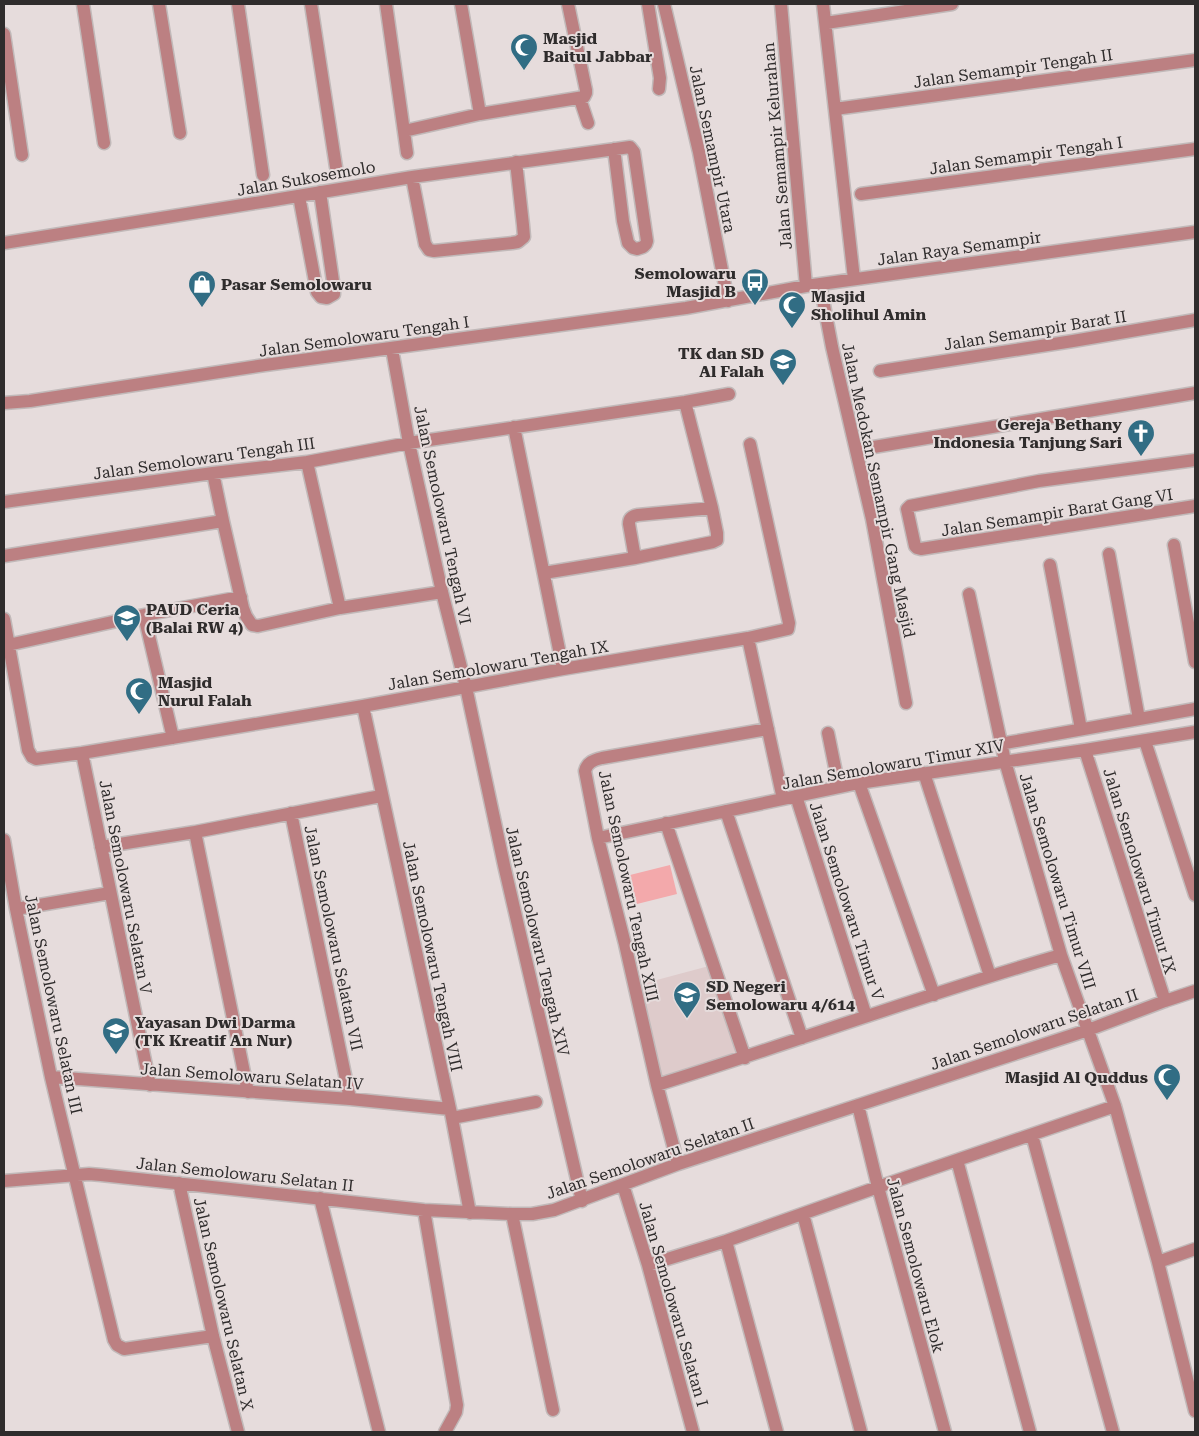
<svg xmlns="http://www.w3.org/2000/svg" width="1199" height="1436" font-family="'Roboto Serif',serif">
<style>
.built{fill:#decbcb}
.green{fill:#f3a9ab}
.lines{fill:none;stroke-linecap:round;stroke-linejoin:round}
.minor-casing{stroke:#c1b9b9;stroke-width:15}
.minor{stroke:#bc8082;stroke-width:12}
.labels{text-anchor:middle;stroke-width:4;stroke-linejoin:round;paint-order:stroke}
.poi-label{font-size:16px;font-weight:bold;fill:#2f2c2c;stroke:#e6dcdc;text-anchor:start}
.street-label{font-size:16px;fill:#2f2c2c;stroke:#e6dcdc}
</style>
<rect width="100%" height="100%" fill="#e6dcdc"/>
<!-- built -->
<path class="built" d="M709 966 738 1053 661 1079 638 985Z"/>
<!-- green -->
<path class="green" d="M670 865 677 894 633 905 626 876Z"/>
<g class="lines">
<!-- minor casing -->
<g class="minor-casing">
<path id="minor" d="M83 4 104 143
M159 4 180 133
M238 4 263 175
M311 4 336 167
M386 4 407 153
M461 4 480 114
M648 4 660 78 659 89
M664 4 699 152 728 301
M781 4 806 286
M823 4 854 279
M826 23 952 4
M4 34 22 155
M580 99 588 123
M835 109 1195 60
M404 131 480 114 584 97 586 93V90L568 4
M412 177 425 244 429 250 434 251 512 243 518 242 524 237 523 225 516 162
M861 194 1195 149
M299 196 317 292 321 297 327 298 334 294V288L320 192
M4 243 268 201 412 177 630 147 634 152 647 241 646 244 643 247 637 249 633 248 628 243 623 221 614 149
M820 284 832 347 872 519 906 703
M392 349 409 443 442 592 466 687 504 865 582 1201
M880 371 1073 341 1195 320
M4 403 30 401 265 365 686 308 806 286 1195 232
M514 427 563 669
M856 450 1195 393
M1195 460 1039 481 910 506 907 509 915 546 917 548 921 549 1195 506
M307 462 340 608
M213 473 223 521 243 608 246 616 252 625 258 626 340 608 442 592
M4 502 213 473 307 462 409 443 685 402 729 394
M1174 545 1195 662
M1109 554 1139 719
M4 556 223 521
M635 558 629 524C629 518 632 516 638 515L712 508
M1050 565 1081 729
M544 573 635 558 713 542 717 540V533L712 508 685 402
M969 594 1005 761 1061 955 1115 1106 1158 1262 1195 1411
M144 615 173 738
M4 619 28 750 32 757 36 759 82 753 363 706 563 669 748 638 788 629 789 623 750 444
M748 638 783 799
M8 645 144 615 241 597
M363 706 452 1118 470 1213
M828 733 839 787
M1145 741 1195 895
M1000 744 1195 709
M1085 750 1165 1001
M82 753 150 1085
M924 773 990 976
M859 783 934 995
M796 796 866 1016
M726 811 802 1038
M291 813 350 1099
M666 823 702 931 745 1058
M195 832 248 1092
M598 838 859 783 1085 750 1195 732
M4 840 16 909 51 1077 114 1340 117 1345 124 1349 213 1336
M101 847 195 832 381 796
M16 909 110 893
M51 1077 350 1099 450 1109
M657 1085C792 1043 925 994 1061 955
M858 1105 878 1187 945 1432
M452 1118 536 1102
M1032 1135 1113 1432
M957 1160 1030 1432
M678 1164 657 1085 625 944 598 838 585 771C587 762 594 760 602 758L768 729
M4 1181 89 1174 101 1175 424 1210 512 1214H532L554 1210 678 1164 1088 1030 1165 1001 1195 991
M179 1183 213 1336 238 1432
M623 1185 648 1265 693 1432
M320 1198 379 1432
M424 1210 457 1405 456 1412 445 1432
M512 1214 553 1410
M803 1214 861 1432
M726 1241 777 1432
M1158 1262 1195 1249
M648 1265 726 1241 878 1187 1115 1106"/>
</g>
<!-- minor -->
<use href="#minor" class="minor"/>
</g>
<!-- icons -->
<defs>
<g id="mosque-pin" transform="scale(1.4375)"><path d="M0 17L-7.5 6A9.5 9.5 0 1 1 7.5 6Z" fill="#316d84" stroke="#e6dcdc"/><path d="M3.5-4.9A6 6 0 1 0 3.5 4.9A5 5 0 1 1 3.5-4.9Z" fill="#fff"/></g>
<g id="bus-pin" transform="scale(1.4375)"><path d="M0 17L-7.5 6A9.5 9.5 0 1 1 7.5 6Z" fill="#316d84" stroke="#e6dcdc"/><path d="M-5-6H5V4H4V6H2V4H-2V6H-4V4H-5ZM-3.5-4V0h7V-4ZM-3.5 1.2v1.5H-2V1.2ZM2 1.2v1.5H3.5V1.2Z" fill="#fff"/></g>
<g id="shop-pin" transform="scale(1.4375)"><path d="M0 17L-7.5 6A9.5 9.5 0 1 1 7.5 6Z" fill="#316d84" stroke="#e6dcdc"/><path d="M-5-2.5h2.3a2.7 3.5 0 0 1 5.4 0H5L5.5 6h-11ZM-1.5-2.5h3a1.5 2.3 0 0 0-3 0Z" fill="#fff"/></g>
<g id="school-pin" transform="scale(1.4375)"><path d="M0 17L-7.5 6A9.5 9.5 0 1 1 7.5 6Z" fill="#316d84" stroke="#e6dcdc"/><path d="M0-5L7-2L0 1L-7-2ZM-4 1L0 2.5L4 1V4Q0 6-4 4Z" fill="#fff"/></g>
<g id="church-pin" transform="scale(1.4375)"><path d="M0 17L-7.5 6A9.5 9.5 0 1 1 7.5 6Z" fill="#316d84" stroke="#e6dcdc"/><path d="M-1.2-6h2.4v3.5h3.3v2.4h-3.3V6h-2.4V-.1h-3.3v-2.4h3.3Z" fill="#fff"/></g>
</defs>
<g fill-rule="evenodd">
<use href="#mosque-pin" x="524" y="47"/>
<use href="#bus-pin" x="755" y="282"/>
<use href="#shop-pin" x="202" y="284"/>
<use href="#mosque-pin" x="792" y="305"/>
<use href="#school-pin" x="783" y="362"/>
<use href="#church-pin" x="1141" y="433"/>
<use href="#school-pin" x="127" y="618"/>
<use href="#mosque-pin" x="139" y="691"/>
<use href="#school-pin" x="687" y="995"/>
<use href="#school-pin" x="116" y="1031"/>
<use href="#mosque-pin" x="1167" y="1077"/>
</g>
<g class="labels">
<!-- poi labels -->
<g class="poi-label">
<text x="543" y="44">Masjid<tspan x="543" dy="18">Baitul Jabbar</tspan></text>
<text x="736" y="279" text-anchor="end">Semolowaru<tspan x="736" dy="18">Masjid B</tspan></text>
<text x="221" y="290">Pasar Semolowaru</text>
<text x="811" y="302">Masjid<tspan x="811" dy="18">Sholihul Amin</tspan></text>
<text x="764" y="359" text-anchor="end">TK dan SD<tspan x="764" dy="18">Al Falah</tspan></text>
<text x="1122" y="430" text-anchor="end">Gereja Bethany<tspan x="1122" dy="18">Indonesia Tanjung Sari</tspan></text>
<text x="146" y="615">PAUD Ceria<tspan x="146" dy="18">(Balai RW 4)</tspan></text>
<text x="158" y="688">Masjid<tspan x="158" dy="18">Nurul Falah</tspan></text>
<text x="706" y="992">SD Negeri<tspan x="706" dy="18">Semolowaru 4/614</tspan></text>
<text x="135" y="1028">Yayasan Dwi Darma<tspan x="135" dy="18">(TK Kreatif An Nur)</tspan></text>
<text x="1148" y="1083" text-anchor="end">Masjid Al Quddus</text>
</g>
<!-- street labels -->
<g class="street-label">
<text transform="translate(1013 68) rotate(-8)" y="6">Jalan Semampir Tengah II</text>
<text transform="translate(777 146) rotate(-95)" y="6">Jalan Semampir Kelurahan</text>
<text transform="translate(713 149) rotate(78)" y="6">Jalan Semampir Utara</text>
<text transform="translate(1026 155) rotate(-8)" y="6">Jalan Semampir Tengah I</text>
<text transform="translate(306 178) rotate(-10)" y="6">Jalan Sukosemolo</text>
<text transform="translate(959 248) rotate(-8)" y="6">Jalan Raya Semampir</text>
<text transform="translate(1035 330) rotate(-9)" y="6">Jalan Semampir Barat II</text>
<text transform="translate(364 336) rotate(-8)" y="6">Jalan Semolowaru Tengah I</text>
<text transform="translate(204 458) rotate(-8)" y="6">Jalan Semolowaru Tengah III</text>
<text transform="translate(879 490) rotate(78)" y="6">Jalan Medokan Semampir Gang Masjid</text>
<text transform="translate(1057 512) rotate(-9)" y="6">Jalan Semampir Barat Gang VI</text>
<text transform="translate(443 515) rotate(78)" y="6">Jalan Semolowaru Tengah VI</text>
<text transform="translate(498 665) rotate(-10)" y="6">Jalan Semolowaru Tengah IX</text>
<text transform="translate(893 764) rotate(-10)" y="6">Jalan Semolowaru Timur XIV</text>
<text transform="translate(1140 871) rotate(73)" y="6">Jalan Semolowaru Timur IX</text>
<text transform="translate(1058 881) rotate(73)" y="6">Jalan Semolowaru Timur VIII</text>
<text transform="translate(629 886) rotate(78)" y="6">Jalan Semolowaru Tengah XIII</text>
<text transform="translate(126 887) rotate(79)" y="6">Jalan Semolowaru Selatan V</text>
<text transform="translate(847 901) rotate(72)" y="6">Jalan Semolowaru Timur V</text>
<text transform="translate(334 938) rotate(78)" y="6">Jalan Semolowaru Selatan VII</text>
<text transform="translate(538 941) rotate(77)" y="6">Jalan Semolowaru Tengah XIV</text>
<text transform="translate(433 956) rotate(78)" y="6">Jalan Semolowaru Tengah VIII</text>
<text transform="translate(54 1004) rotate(78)" y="6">Jalan Semolowaru Selatan III</text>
<text transform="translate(1034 1029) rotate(-19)" y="6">Jalan Semolowaru Selatan II</text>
<text transform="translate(252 1076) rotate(4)" y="6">Jalan Semolowaru Selatan IV</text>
<text transform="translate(650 1158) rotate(-19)" y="6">Jalan Semolowaru Selatan II</text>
<text transform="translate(245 1174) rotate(6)" y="6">Jalan Semolowaru Selatan II</text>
<text transform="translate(916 1265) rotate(75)" y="6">Jalan Semolowaru Elok</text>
<text transform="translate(224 1304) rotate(77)" y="6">Jalan Semolowaru Selatan X</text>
<text transform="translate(674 1304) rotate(74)" y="6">Jalan Semolowaru Selatan I</text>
</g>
</g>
<!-- border -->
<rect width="1199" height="1436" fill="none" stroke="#2f2c2c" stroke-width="10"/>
</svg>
